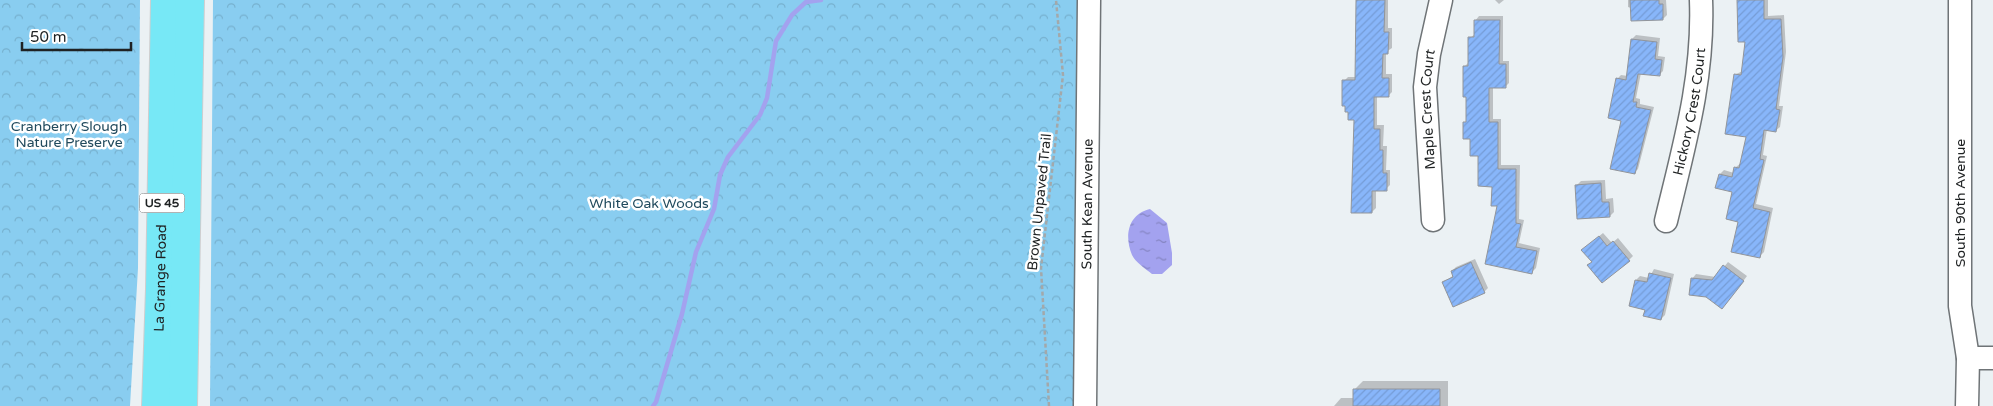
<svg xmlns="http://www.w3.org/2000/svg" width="1993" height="406" font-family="'Varela Round',sans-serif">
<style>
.park{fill:url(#park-crowns)}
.water{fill:url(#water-ripples)}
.shadow{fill:#0003}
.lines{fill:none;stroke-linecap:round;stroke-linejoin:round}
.stream{stroke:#a3a2ef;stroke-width:4.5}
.building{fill:url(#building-hatch);stroke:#92959a}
.minor-casing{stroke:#6f7477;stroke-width:25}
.highway-casing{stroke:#cececf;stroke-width:30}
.path{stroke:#a3a8aa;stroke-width:2.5;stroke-dasharray:4 2.5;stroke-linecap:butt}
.minor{stroke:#fff;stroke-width:22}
.highway{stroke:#77e8f6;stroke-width:28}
.labels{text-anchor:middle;stroke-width:5;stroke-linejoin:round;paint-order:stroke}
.shield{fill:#fff;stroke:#626465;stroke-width:1}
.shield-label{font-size:12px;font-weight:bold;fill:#1f2223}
.street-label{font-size:14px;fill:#1f2223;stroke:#fff}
.park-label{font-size:14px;fill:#224b5e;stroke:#fff}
</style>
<defs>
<pattern id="park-crowns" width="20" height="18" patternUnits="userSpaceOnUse" patternTransform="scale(1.25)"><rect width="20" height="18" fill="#89cdf0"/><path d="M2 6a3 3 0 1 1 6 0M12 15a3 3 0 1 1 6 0" fill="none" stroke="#76b0ce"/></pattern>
<pattern id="water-ripples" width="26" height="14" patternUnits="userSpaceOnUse" patternTransform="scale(1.25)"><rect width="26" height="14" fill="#a3a2ef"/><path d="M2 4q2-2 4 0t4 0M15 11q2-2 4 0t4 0" fill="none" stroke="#8484c1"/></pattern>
<pattern id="building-hatch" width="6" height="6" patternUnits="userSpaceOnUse" patternTransform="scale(1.25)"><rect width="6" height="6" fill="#88b6fa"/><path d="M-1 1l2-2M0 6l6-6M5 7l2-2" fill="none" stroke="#759cd6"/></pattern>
</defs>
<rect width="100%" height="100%" fill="#ebf1f4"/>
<!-- park -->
<path class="park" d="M0 0H140L138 268 130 406H0Z
M213 0H1088L1085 406H210Z"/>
<!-- water -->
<path class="water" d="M1150 209 1167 223 1172 253V265L1162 274H1152C1146 269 1135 262 1132 255 1124 236 1128 214 1150 209Z"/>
<!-- shadow -->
<path class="shadow" d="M1357 0H1388V28H1392V48L1386 52V74H1392V92L1388 96H1377V125H1384L1383 146H1387L1386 170H1390V185L1386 189H1376V208L1372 212 1355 119 1344 81 1348 77H1356Z
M1495 0H1504L1499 4Z
M1628 0H1666L1667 15 1663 19 1628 7Z
M1739 0H1768V16L1784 15 1786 52 1779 106H1783L1780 127 1775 131 1767 129 1763 155 1767 156 1756 204 1773 208 1764 252 1759 257 1739 221 1734 191 1720 174 1724 170 1734 173 1736 167 1741 163 1747 136 1736 74 1743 71 1746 40Z
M1479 16H1503V61H1509V83L1505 87H1493V119H1501V165H1520L1519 219 1524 220 1519 243 1540 248 1536 268 1532 272 1487 263 1499 204 1465 123 1468 120 1464 67 1468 63 1470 38 1475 34V21Z
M1636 35 1660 38 1658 56 1665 57 1663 71 1659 75 1641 73 1636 98 1640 99V104L1654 107 1638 169 1634 173 1622 120 1617 79 1621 75 1628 76 1632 39Z
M1605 180 1606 199 1613 198 1614 212 1610 216 1577 185 1581 181Z
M1603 233 1612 243 1618 238 1633 256 1629 260 1593 261 1587 246Z
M1475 259 1488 288 1484 292 1444 282 1454 275 1452 271 1456 267Z
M1728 262 1747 276 1726 304 1692 279 1696 274 1716 277Z
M1654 269 1674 274 1665 315 1661 319 1646 309 1636 280 1640 276 1649 278Z
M1363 381H1448V406H1334L1341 398H1355V389Z"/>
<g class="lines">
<!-- stream -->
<path class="stream" d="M653 406 656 402 682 314 696 252 714 209 720 175 728 157 760 115 767 98 776 41 792 15 806 2 821 0"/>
</g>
<!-- building -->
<path class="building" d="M1356 0H1385L1384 32H1389L1388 54H1383L1382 78H1389V97H1374V129H1380V150H1383V173H1387V191H1372V213H1351L1354 120H1348V112H1345V106H1342V80H1355Z
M1630 0H1659V4H1663V20L1631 21Z
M1737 0H1764V19H1781L1783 57 1776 109 1780 110 1776 132 1764 130 1760 159 1764 160 1753 208 1770 212 1760 258 1731 252 1738 222 1726 219 1732 192 1715 188 1719 174 1732 177 1734 167 1739 168 1746 137 1725 134 1734 74 1741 75 1745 42H1738Z
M1474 20H1500L1499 64H1506V88H1489V122H1498V169H1516V223L1521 224 1516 247 1537 251 1532 274 1485 264 1497 206H1491L1492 187 1478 186V156H1470V139H1463V122H1466V97H1463V66H1468V37H1474Z
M1631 39 1657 42 1655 59 1662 60 1660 76 1638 74 1633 102H1637L1636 107 1651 110 1635 174 1610 169 1621 121 1608 118 1616 78 1626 80Z
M1601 183 1602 202H1609L1610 217 1577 219 1575 185Z
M1599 236 1607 246 1613 241 1630 261 1602 283 1587 265 1592 262 1581 250Z
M1471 262 1485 293 1453 307 1442 282 1453 277 1451 271Z
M1723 265 1744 281 1722 309 1706 297 1689 295 1691 278 1712 280Z
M1649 273 1671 278 1661 320 1643 316 1645 310 1629 306 1635 280 1647 282Z
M1353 389H1440V406H1353Z"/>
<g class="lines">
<!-- minor casing -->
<g class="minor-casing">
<g id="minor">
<path d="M1960 0V306L1968 358 1967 406"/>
<path id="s1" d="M1433 220 1425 87 1429 54 1441 0"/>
<path id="s2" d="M1666 221C1684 146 1704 78 1701 0"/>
<path d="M1968 358H1993"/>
<path id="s3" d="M1085 406 1089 0"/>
</g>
</g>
<!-- highway casing -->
<g class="highway-casing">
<g id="highway">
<path id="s4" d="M156 406 160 289 165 0"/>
<path d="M183 406 190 0"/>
</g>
</g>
<!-- path -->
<path class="path" d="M1049 406 1041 268 1063 75 1056 0"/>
<!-- minor -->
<use href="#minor" class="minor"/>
<!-- highway -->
<use href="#highway" class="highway"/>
</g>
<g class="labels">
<!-- shield labels -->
<rect class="shield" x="139.5" y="193.5" width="45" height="19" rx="4"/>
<g class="shield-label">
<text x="162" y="207">US 45</text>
</g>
<!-- street labels -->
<g class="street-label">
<text dy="5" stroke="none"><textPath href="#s1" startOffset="111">Maple Crest Court</textPath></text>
<text dy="5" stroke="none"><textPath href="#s2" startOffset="112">Hickory Crest Court</textPath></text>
<text transform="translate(1039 202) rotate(-84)" y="5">Brown Unpaved Trail</text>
<text dy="5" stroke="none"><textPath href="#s3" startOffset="202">South Kean Avenue</textPath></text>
<text transform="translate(1960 203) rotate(-90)" y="5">South 90th Avenue</text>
<text dy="5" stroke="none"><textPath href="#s4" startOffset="128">La Grange Road</textPath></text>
</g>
<!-- park labels -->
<g class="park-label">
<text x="69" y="131">Cranberry Slough<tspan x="69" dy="16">Nature Preserve</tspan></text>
<text x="649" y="208">White Oak Woods</text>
</g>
</g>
<!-- scale -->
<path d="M22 42v8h109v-8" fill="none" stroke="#1f2223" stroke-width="2.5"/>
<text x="30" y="42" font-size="15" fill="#1f2223" stroke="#ffffff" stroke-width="4" paint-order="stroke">50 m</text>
</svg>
